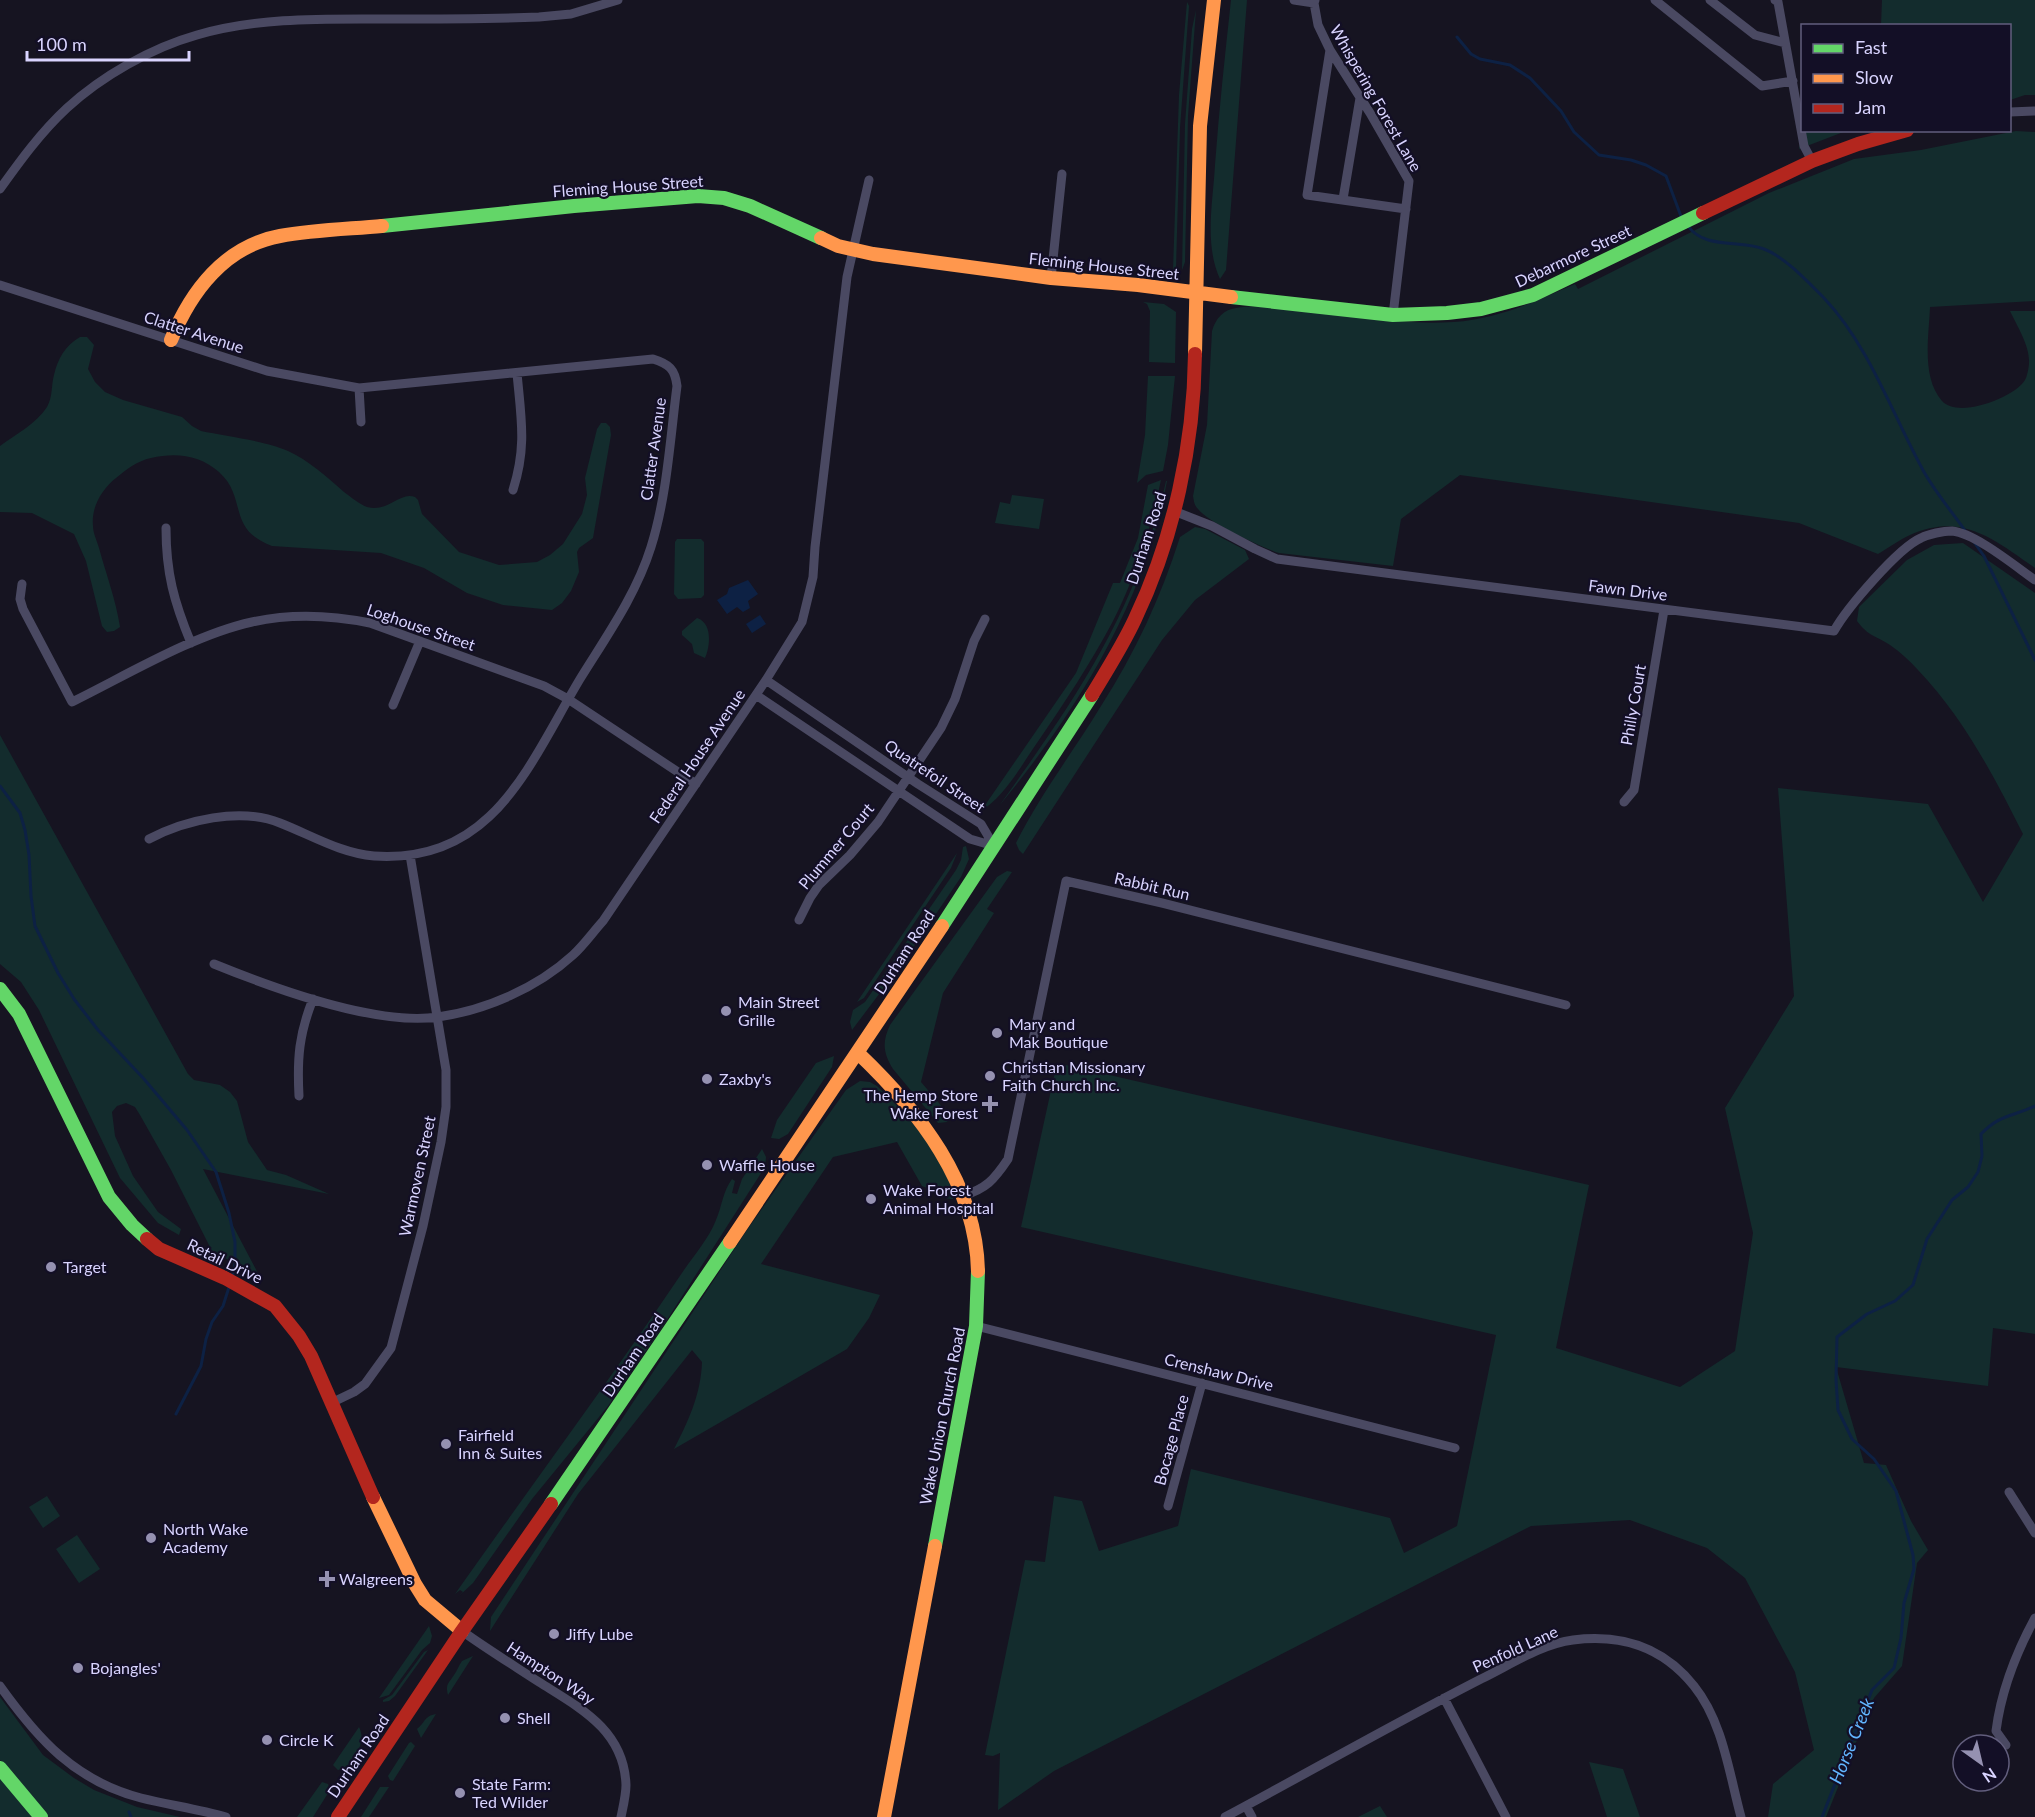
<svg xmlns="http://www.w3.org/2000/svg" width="2035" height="1817" font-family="Lato,sans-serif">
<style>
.green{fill:#132c2d}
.water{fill:#0d2144}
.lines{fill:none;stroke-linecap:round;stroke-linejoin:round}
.stream{stroke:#0d2144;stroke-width:3}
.street{stroke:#4a4962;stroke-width:9}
.fast{stroke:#63d668;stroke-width:14}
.slow{stroke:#ff974d;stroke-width:14}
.jam{stroke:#b3261e;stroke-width:14}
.poi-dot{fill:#9591b1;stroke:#130f26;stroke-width:2}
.labels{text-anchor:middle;stroke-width:4.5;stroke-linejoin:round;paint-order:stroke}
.street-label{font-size:16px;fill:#d9d4ff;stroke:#130f26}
.poi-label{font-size:16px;fill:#d9d4ff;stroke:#130f26;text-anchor:start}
.water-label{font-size:18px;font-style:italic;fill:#62b6ff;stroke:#130f26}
</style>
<rect width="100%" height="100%" fill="#161421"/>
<!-- green -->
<path class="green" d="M1231 0H1247L1226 270 1220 279C1204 244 1213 202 1215 165 1219 110 1225 55 1231 0Z
M1882 0H2035V95H2025L2010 100V26L1881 25Z
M1187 2 1189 6 1180 128 1176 268 1174 272 1173 270 1179 95Z
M1196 10 1188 116 1185 262 1182 270 1185 124 1192 29Z
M1802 129V130L1846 131 1799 149Z
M2016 131 2035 132V301L1930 307C1929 336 1921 377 1942 401 1958 419 2014 398 2025 380 2027 377 2029 367 2029 363 2030 346 2017 326 2010 311H2035V568C1993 539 1962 512 1910 535 1899 540 1888 548 1878 554L1799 523 1460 475 1401 519 1393 566 1279 553C1261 547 1209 523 1198 509 1194 505 1194 501 1193 496L1207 425 1212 331C1216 318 1223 310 1236 308 1260 304 1286 309 1309 312 1357 317 1406 325 1454 322 1498 319 1536 301 1575 284L1578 289 1769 193 1854 159 1921 150Z
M1143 302 1164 304 1176 312 1175 363 1149 362 1150 311 1147 304Z
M80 337H87L94 345 88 369 95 382 105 392 123 400 182 417 192 426 201 431C225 436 266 441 288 451 308 460 327 477 344 492 351 497 359 504 367 507 388 513 400 491 415 497L418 500 422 514 459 552 499 565 537 562 550 555 563 544 582 514 587 495 585 478 597 429 601 423H606L610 427 611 435 593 538 579 548 577 552 579 572 571 591 562 603 552 610 503 605 467 593 424 568 381 553 272 546C226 529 248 498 219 472 200 455 176 452 151 458 137 461 127 469 116 478 102 489 91 507 93 526 93 533 97 541 99 548 106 574 116 600 120 627L114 631 107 632 102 626 86 561 74 534 32 513 0 512V446C15 435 37 423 47 407 53 396 51 386 54 375 58 358 65 346 80 337Z
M1148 376H1175L1168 445 1163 471 1146 475 1137 483 1145 435Z
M1161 480C1151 528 1135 579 1112 623 1090 664 1065 702 1039 740 1022 764 1006 795 981 811L1076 673 1113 583H1120L1138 538 1148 485Z
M1166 481H1167C1145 602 1076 713 999 806 1062 718 1124 631 1154 525 1158 511 1163 496 1166 481Z
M1012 495 1044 499 1039 529 995 523 1000 502 1010 504Z
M1195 527 1205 529 1245 550 1249 559 1195 600 1162 640 1023 854 1019 850 1016 843C1040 795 1073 752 1101 706 1135 653 1161 597 1180 537Z
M677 539H701L704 542V595L701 598 678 599 674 594 675 542Z
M1963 543 2035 593V1334L1993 1328 1988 1386 1836 1367 1864 1463 1886 1465 1911 1521 1928 1550 1917 1563 1902 1666 1874 1698 1826 1817H1768L1773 1784 1814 1750 1795 1672 1745 1578 1707 1548 1630 1520 1531 1526 1054 1771 998 1810 1000 1753 993 1756 985 1755 1025 1560 1045 1562 1054 1496 1082 1501 1099 1551 1178 1526 1191 1469 1390 1518 1404 1553 1457 1526 1496 1335 1021 1227 1057 1063 1589 1185 1556 1348 1680 1387 1735 1351 1753 1233 1725 1108 1794 996 1778 788 1928 804 1983 902 2023 834C1994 776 1963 717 1918 670 1910 661 1900 652 1890 645 1875 635 1869 637 1857 621L1859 607 1907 560 1934 545Z
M697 618C713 623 710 647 705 658L694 653 692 644 682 635V631Z
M0 735 188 1074 194 1080 220 1085 230 1092 237 1101 248 1142 267 1170 286 1175 329 1194 203 1169 260 1277 212 1251 171 1170 140 1115 135 1107 126 1103 117 1106 112 1112 115 1136 133 1176 158 1212 181 1229 179 1235 158 1223 120 1178 39 1010 21 982 0 964Z
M966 846 969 859 961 877 904 961 852 1030 850 1022 853 1010 865 1002 956 870 961 860 963 847Z
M957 853 951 868 864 998 857 1002Z
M1007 871 1012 872 987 909 994 913 943 993 921 1082 950 1116 947 1122 938 1123 893 1069C883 1053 882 1042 890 1025L997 877Z
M834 1056 832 1067 788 1134 779 1139 771 1138 777 1120 816 1063Z
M860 1081 870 1082 877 1086C905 1113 931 1141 947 1176 950 1184 954 1191 953 1199 941 1200 933 1189 922 1186L897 1142 833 1157 761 1264 880 1295 869 1318 847 1349 674 1449C688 1422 701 1394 702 1362L692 1350 578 1494 490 1631 491 1617 747 1230 846 1090Z
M762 1149 766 1157 765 1167 663 1326 608 1406 532 1499 473 1583 458 1597 463 1592 460 1590 455 1594C531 1486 610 1380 684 1270 695 1254 709 1238 716 1220 722 1206 723 1191 732 1179L735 1181 732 1193 737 1194 742 1179Z
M47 1496 60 1516 43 1528 29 1507Z
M77 1535 100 1569 79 1583 56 1549Z
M429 1626 432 1636 430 1643 422 1650 389 1695 379 1698Z
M428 1650 395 1696 389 1701 383 1702V1700L392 1695 424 1652Z
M473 1656 448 1695C445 1684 449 1683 454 1675 457 1671 459 1665 462 1661Z
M0 1697 43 1755 74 1778 94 1790 137 1807 180 1817H48L0 1760Z
M436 1714 421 1738 417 1729C425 1723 424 1716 436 1714Z
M359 1727C367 1743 355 1755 347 1768L338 1770 333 1765Z
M411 1742 415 1746 393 1781 390 1780 388 1776 409 1743Z
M1589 1762 1623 1769 1640 1817H1607Z
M0 1775 35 1817H0Z
M322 1782 328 1784 330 1790 313 1817H297Z
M380 1787H389L369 1817H361Z
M1380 1806 1387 1817H1358Z"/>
<!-- water -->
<path class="water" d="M748 580 758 594 748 601 750 608 743 612 737 607 727 614 717 600 727 594 729 588Z
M760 615 766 624 752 633 746 624Z"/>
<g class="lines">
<!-- stream -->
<path class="stream" d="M1457 37 1471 54 1480 59 1510 65 1530 78 1561 111 1574 132 1599 155 1631 160 1646 165 1666 176 1682 219
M1688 226C1705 250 1740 239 1764 249 1785 257 1808 282 1824 298 1870 347 1892 414 1924 472 1936 493 1952 512 1966 532
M1974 542 1984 556 2035 660
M0 786 20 813 25 830 29 855 31 896 35 926 58 973 74 999 98 1030 144 1079 187 1130 216 1172 229 1213 235 1242V1264L232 1278
M176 1414 201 1366 206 1339 212 1322 223 1306 230 1284
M129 1812 131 1817
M1822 1817 1872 1690 1894 1668 1901 1638 1904 1603 1914 1569 1913 1555 1896 1491 1874 1459 1852 1439 1838 1410 1836 1380 1837 1337 1867 1314 1895 1301 1913 1285 1927 1239 1952 1200 1968 1187 1978 1172 1982 1156 1981 1134C2000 1114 2012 1117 2035 1106"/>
<!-- street -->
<path class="street" d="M1294 0 1314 3 1315 0
M1655 0 1762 86 1793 81
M1710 0 1755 35 1785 43
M1775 0 1778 2 1804 146 1812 161
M1314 3 1318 25 1330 50 1370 113 1409 181 1393 315
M1330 50 1307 195 1406 209
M2010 112 2035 111
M0 189C20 161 41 132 67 108 102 76 151 48 197 35 259 17 324 19 388 19 438 19 488 19 539 17L571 14 618 0
M1343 199 1360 98
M1051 278 1062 174
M0 285 267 371 359 388 653 359C669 364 675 369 677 386 670 440 667 496 651 547 636 595 606 637 580 679 529 764 494 864 374 856 340 853 311 835 280 823 240 807 185 820 149 839
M359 388 361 422
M513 490C527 446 521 418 517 373
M1174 511 1212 526 1255 549 1277 559 1834 631C1847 608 1898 548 1921 538 1929 534 1943 531 1952 531 1975 533 2015 566 2035 580
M166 528C166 573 174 602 191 643
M22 584 20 599 23 609 72 702C127 675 193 635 252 622 292 613 331 615 370 623L544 686 568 699 696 784
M766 680 918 784 981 824 994 846
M756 695 970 839 994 846
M393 705 420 641
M1624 802 1634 790 1664 610
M799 920 810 898 819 885 850 855 878 822 941 728 955 699 974 641 985 619
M214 964C273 988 376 1026 438 1017 486 1010 537 988 573 955 584 945 593 932 603 921L766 680 802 622 813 577 815 547 847 277 869 180
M299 1096C297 1058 299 1034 313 999
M962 1196C986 1189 994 1180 1008 1159L1066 881 1162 903 1566 1005
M976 1326 1455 1448
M331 1403 354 1392 365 1384 391 1348 423 1226 441 1142 446 1107V1070L410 855
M2009 1492 2035 1533
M1168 1506 1202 1383
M462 1631C487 1649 513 1665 539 1682 580 1708 624 1730 626 1785 626 1795 623 1807 621 1817
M0 1686C38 1739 75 1781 141 1798 169 1805 198 1809 226 1817
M1444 1698 1506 1817
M2006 1745 1996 1731C2001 1692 2016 1653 2035 1618
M1246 1806 1252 1817
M1225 1817C1311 1771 1395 1723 1481 1679 1510 1665 1541 1644 1573 1640 1621 1634 1662 1646 1694 1686 1723 1722 1729 1773 1741 1817"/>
<!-- fast -->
<path class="fast" d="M382 226 574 206 698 196 724 198 750 206 821 238
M1231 297 1393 315 1447 313 1481 309 1533 295 1703 213
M942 926 1092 695
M0 989 19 1014 109 1197 132 1225 147 1239
M551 1504 730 1242
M935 1546 976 1326 978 1271
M0 1768 41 1817"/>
<!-- slow -->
<path class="slow" d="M821 238 838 246 873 254 1051 278 1138 285 1231 297
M171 340C191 291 225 246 280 236 313 230 349 229 382 226
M1195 354 1200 126 1214 0
M858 1053C919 1111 976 1183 978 1271
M730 1242 942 926
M373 1497 415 1584 425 1600 462 1631
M884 1817 935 1546"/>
<!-- jam -->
<path class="jam" d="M1703 213 1812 161 1858 144 1907 130
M1092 695C1107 670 1123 645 1135 619 1174 537 1194 445 1195 354
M147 1239 159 1249 225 1278 275 1306 299 1336 311 1356 373 1497
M338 1817 462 1631 551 1504"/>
</g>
<!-- markers -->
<g class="poi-dot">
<circle cx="726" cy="1011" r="6"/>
<circle cx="997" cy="1033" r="6"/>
<circle cx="990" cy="1076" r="6"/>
<circle cx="707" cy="1079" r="6"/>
<path d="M987 1095h6v6h6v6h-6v6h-6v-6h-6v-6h6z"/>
<circle cx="707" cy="1165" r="6"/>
<circle cx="871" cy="1199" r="6"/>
<circle cx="51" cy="1267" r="6"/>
<circle cx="446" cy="1444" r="6"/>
<circle cx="151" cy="1538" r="6"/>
<path d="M324 1570h6v6h6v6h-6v6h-6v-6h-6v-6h6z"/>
<circle cx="554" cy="1634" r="6"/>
<circle cx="78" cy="1668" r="6"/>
<circle cx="505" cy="1718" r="6"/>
<circle cx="267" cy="1740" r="6"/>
<circle cx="460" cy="1793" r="6"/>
</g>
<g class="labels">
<!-- street labels -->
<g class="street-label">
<text transform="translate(1376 98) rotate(60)" y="6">Whispering Forest Lane</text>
<text transform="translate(628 186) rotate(-4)" y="6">Fleming House Street</text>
<text transform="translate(1573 256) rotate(-25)" y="6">Debarmore Street</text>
<text transform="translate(1104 266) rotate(6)" y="6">Fleming House Street</text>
<text transform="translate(194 332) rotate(18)" y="6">Clatter Avenue</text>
<text transform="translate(653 449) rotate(-82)" y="6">Clatter Avenue</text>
<text transform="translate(1146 538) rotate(-72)" y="6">Durham Road</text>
<text transform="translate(1628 590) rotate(7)" y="6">Fawn Drive</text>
<text transform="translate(421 627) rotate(19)" y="6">Loghouse Street</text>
<text transform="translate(1633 705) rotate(-80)" y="6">Philly Court</text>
<text transform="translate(697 756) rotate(-56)" y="6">Federal House Avenue</text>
<text transform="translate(935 776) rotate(34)" y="6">Quatrefoil Street</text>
<text transform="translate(836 846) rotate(-50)" y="6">Plummer Court</text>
<text transform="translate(1152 886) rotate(13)" y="6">Rabbit Run</text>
<text transform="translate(904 952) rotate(-57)" y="6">Durham Road</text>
<text transform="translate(417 1176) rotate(-78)" y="6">Warmoven Street</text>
<text transform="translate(225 1261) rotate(26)" y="6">Retail Drive</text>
<text transform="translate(633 1355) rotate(-56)" y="6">Durham Road</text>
<text transform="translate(1219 1372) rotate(14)" y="6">Crenshaw Drive</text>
<text transform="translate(942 1416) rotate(-79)" y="6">Wake Union Church Road</text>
<text transform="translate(1171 1440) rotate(-75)" y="6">Bocage Place</text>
<text transform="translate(1515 1649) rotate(-24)" y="6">Penfold Lane</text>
<text transform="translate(551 1673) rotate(33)" y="6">Hampton Way</text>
<text transform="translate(358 1756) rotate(-56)" y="6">Durham Road</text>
</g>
<!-- poi labels -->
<g class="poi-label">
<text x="738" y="1008">Main Street<tspan x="738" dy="18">Grille</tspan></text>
<text x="1009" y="1030">Mary and<tspan x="1009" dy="18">Mak Boutique</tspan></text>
<text x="1002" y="1073">Christian Missionary<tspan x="1002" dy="18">Faith Church Inc.</tspan></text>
<text x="719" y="1085">Zaxby's</text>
<text x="978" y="1101" text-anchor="end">The Hemp Store<tspan x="978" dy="18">Wake Forest</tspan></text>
<text x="719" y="1171">Waffle House</text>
<text x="883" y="1196">Wake Forest<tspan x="883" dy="18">Animal Hospital</tspan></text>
<text x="63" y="1273">Target</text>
<text x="458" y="1441">Fairfield<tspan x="458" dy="18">Inn &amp; Suites</tspan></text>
<text x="163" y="1535">North Wake<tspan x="163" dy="18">Academy</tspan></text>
<text x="339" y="1585">Walgreens</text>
<text x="566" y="1640">Jiffy Lube</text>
<text x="90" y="1674">Bojangles'</text>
<text x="517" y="1724">Shell</text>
<text x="279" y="1746">Circle K</text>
<text x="472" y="1790">State Farm:<tspan x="472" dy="18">Ted Wilder</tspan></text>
</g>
<!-- water labels -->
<g class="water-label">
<text transform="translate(1852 1741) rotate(-68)" y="6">Horse Creek</text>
</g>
</g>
<!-- legend -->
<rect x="1801" y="24" width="210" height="108" fill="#130f26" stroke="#625e7d" stroke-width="1.5"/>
<rect x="1813" y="44" width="30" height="9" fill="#63d668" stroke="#625e7d" stroke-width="1.5"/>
<text x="1855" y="54" font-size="18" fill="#d9d4ff">Fast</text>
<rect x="1813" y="74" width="30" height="9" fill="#ff974d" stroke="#625e7d" stroke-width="1.5"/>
<text x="1855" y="84" font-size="18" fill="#d9d4ff">Slow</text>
<rect x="1813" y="104" width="30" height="9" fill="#b3261e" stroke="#625e7d" stroke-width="1.5"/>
<text x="1855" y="114" font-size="18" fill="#d9d4ff">Jam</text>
<!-- north arrow -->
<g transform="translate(1981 1763) rotate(146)"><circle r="28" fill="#130f26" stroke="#625e7d" stroke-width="1.5"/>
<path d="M0-4.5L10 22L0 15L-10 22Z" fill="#9591b1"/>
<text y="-9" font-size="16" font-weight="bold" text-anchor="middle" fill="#d9d4ff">N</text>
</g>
<!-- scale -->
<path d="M27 51v9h162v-9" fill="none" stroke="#d9d4ff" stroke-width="3"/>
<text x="36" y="51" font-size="18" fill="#d9d4ff" stroke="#130f26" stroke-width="4.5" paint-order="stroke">100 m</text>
</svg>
